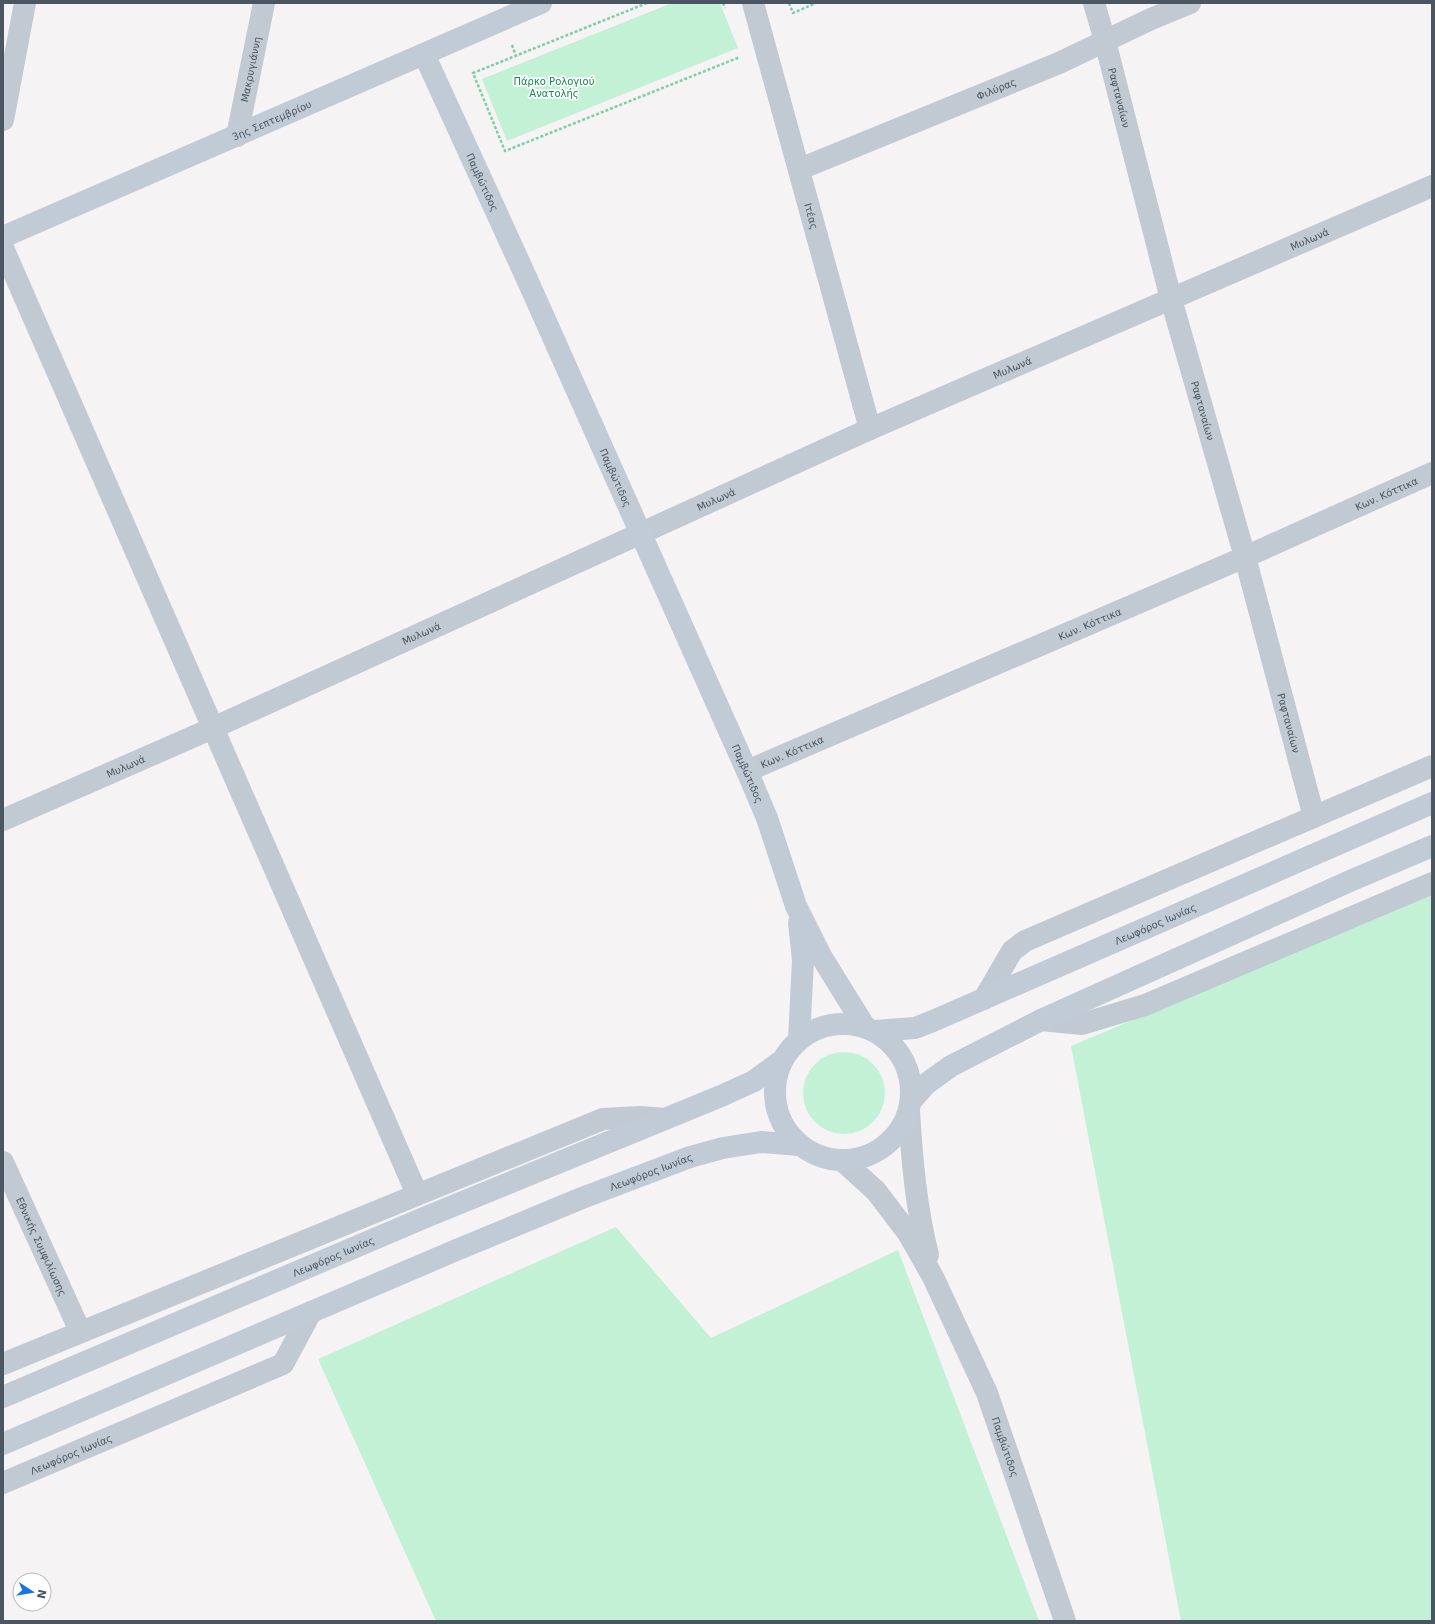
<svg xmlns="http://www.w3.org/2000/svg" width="1435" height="1624" font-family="'DejaVu Sans',sans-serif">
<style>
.green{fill:#c3f1d5}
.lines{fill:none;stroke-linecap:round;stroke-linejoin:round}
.path{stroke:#7ad0a6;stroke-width:2.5;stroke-dasharray:3 2;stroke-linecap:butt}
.street{stroke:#c1cad2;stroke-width:22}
.secondary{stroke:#c1cbd6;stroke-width:22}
.labels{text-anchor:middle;stroke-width:3.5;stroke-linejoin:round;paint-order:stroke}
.street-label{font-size:10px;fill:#4a5661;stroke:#fff}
.park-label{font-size:10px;fill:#17864f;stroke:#fff}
</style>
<rect width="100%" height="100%" fill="#f5f3f3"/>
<!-- green -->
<path class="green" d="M672 3H720L738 48 507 141 482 79Z
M1432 894V1621H1181L1071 1046Z
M803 1093a41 41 0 1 1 82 0a41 41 0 1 1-82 0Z
M616 1227 711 1338 898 1250 1039 1621H436L318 1359Z"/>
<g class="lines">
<!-- path -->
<path class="path" d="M647 3 473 73 505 151 740 57
M723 3 725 8
M789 3 793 13 816 3
M512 45 516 56"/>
<!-- street -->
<g class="street">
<path id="s1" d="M753 3 870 429"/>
<path id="s2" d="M1094 3 1105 41 1171 299 1245 557 1314 817"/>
<path d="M3 120 25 3"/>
<path id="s3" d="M237 136 264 3"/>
<path id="s4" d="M800 169 1059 63 1151 19 1190 3"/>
<path d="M3 248 417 1194"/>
<path id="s5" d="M747 771 1245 557 1432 473"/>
<path id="s6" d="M3 820 213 728 870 429 1432 186"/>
<path d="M984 999 1012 951 1025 941 1432 766"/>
<path d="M1041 1020 1082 1024 1145 1005 1432 883"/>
<path d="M909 1111C912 1160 916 1207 928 1255"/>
<path id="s7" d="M843 1161 876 1191 908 1233 933 1277 987 1393 1065 1621"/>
<path id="s8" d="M3 1162 80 1331"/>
<path d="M3 1364 603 1119 640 1117 665 1119"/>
<path id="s9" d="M3 1483 283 1364 311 1312"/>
</g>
<!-- secondary -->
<g class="secondary">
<path id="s10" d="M424 54 526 277 747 771 767 818 796 906 821 956 865 1027"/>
<path id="s11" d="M3 237 541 3"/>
<path d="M799 923 803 960 799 1039"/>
<circle cx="843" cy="1092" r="68"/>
<path id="s12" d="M875 1031 915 1028 933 1021 1432 803"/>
<path d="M911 1101 926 1084 951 1066 1041 1020 1350 881 1432 846"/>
<path id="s13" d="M3 1397 426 1217 721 1096 754 1081 780 1062"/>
<path id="s14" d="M3 1444 454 1251 582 1198 690 1157 723 1148 761 1142 799 1145"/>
</g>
</g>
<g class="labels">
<!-- street labels -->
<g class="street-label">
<text dy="4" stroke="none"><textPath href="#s3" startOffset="68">Μακρυγιάννη</textPath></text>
<text dy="4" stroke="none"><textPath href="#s4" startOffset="212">Φιλύρας</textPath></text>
<text dy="4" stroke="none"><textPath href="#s2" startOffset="98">Ραφταναίων</textPath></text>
<text dy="4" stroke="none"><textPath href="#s11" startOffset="293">3ης Σεπτεμβρίου</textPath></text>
<text dy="4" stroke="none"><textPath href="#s10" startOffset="141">Παμβώτιδος</textPath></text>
<text dy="4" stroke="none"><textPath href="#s1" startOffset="221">Ιτέας</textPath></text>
<text dy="4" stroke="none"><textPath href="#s6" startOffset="1430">Μυλωνά</textPath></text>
<text dy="4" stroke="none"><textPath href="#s6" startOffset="1106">Μυλωνά</textPath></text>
<text dy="4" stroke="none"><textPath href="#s2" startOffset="422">Ραφταναίων</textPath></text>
<text dy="4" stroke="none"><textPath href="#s10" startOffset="465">Παμβώτιδος</textPath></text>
<text dy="4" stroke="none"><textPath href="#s5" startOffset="697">Κων. Κόττικα</textPath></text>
<text dy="4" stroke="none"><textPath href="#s6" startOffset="782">Μυλωνά</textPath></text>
<text dy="4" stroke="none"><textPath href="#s5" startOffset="373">Κων. Κόττικα</textPath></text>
<text dy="4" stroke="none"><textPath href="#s6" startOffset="458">Μυλωνά</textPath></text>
<text dy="4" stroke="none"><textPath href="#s2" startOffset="746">Ραφταναίων</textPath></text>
<text dy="4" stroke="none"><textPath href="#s5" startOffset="49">Κων. Κόττικα</textPath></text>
<text dy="4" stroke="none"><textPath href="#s6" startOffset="134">Μυλωνά</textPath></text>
<text dy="4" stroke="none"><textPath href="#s10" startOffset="789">Παμβώτιδος</textPath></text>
<text dy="4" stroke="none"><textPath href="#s12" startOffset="302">Λεωφόρος Ιωνίας</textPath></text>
<text dy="4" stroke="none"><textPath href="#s14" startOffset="703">Λεωφόρος Ιωνίας</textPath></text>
<text dy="4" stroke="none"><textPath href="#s8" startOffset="93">Εθνικής Συμφιλίωσης</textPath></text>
<text dy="4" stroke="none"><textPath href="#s13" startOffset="359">Λεωφόρος Ιωνίας</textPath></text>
<text dy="4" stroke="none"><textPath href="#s7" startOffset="333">Παμβώτιδος</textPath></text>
<text dy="4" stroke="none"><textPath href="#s9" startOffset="74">Λεωφόρος Ιωνίας</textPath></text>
</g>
<!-- park labels -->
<g class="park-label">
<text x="554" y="85">Πάρκο Ρολογιού<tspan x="554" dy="12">Ανατολής</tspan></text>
</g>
</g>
<!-- border -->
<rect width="1435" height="1624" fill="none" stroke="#4a5661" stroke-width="8"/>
<!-- north arrow -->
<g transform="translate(32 1592) rotate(102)"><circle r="19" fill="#ffffff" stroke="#b7bbc0"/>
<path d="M0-3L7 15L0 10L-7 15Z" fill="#1a73e8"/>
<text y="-6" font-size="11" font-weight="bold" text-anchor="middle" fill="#4a5661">N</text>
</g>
</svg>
